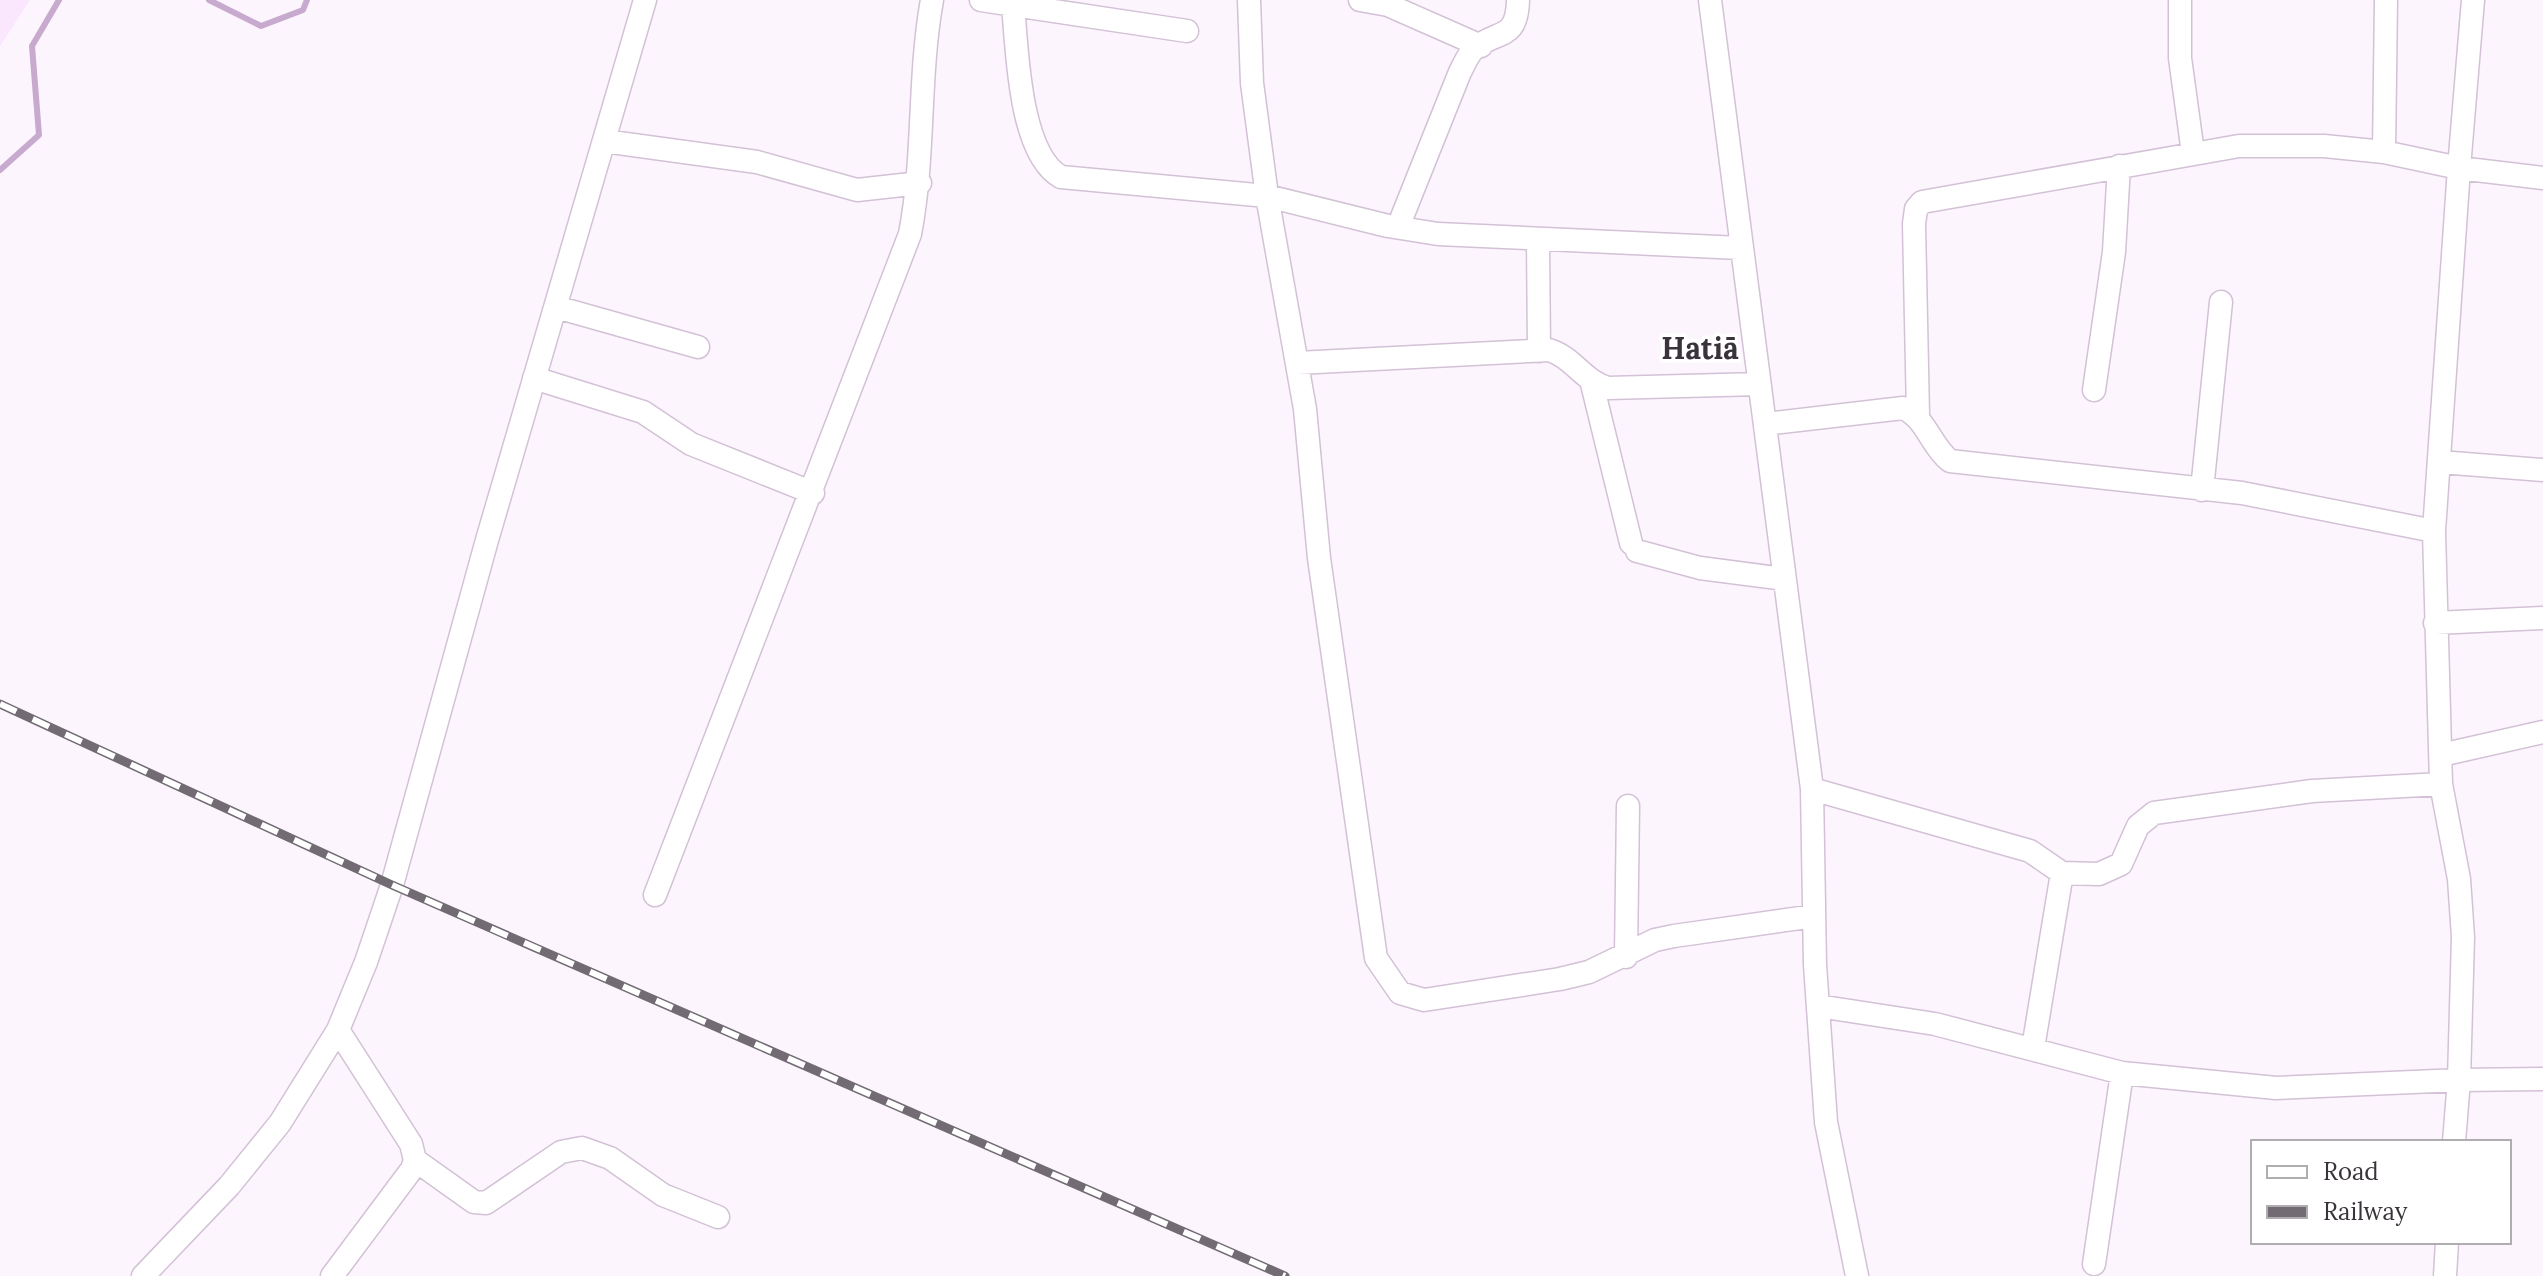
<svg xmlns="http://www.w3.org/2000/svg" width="2543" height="1276" font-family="Lora,serif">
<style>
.built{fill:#fae7fe}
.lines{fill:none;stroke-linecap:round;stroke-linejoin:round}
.stream{stroke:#c8aacf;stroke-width:6}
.minor-casing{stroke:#d3c1d6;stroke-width:25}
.minor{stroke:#fff;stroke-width:22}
.rail-casing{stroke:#726b74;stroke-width:9}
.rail{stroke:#fff;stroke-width:6;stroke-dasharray:18;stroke-linecap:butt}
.labels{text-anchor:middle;stroke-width:7;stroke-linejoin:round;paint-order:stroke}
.district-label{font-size:30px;font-weight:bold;fill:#3a333b;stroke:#fff}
</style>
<rect width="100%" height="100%" fill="#fcf5fe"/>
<!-- built -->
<path class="built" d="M0 0H30L0 46Z"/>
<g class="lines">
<!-- stream -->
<path class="stream" d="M209 0 261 26 303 10 307 0
M0 170 39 135 32 46 59 0"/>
<!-- minor casing -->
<g class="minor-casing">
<path id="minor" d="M981 0 1187 31
M1249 0 1252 83 1267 196 1305 409 1319 558 1376 958 1400 993 1424 1000 1560 979 1589 972 1655 940 1674 936 1814 916
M1360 0 1388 5 1481 46
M1710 0 1812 789 1815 965 1826 1122 1857 1276
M2180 0V58L2193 153
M2473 0 2459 168 2543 178
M1013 5C1017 48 1019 154 1061 177L1267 196 1388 226 1438 234 1740 248
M604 141 757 162 857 190 920 183
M1398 227 1460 72C1464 65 1468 54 1474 49 1497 29 1517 42 1518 0
M1538 239 1539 351
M556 307 698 347
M1297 363 1549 350C1573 357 1583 381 1608 388L1759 384
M534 378 643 412 691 444 813 493
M1592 384 1631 543
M2094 390 2114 252 2119 166
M1918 415 1914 224 1916 209 1922 202 2239 146H2324L2384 152
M1765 424 1903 408C1927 419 1930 445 1950 461L2242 493 2434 531
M2440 462 2543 470
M2202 490 2221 302
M1637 551 1700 568 1784 579
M2435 623 2543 618
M2441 755 2543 732
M1812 789 2030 851 2062 873 2099 874 2121 864 2138 826 2154 813 2312 791 2441 784
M655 895 910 234C925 156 918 77 932 0
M1626 957 1628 806
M1818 1006 1935 1024 2122 1073 2276 1088 2459 1080 2463 937 2459 879 2441 784 2434 531 2459 168 2384 152 2386 0
M2033 1048 2062 873
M2454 1142 2459 1080 2543 1079
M415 1160 474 1202 486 1203 561 1152 582 1148 610 1158 663 1195 718 1217
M2094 1264 2122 1073
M143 1276 229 1186 280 1123 338 1030 366 962 392 885 487 540 645 0
M332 1276 412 1169 415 1160 411 1144 338 1030
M2445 1276 2447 1242"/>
</g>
<!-- minor -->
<use href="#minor" class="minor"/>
<!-- rail casing -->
<g class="rail-casing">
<path id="rail" d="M0 704 392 885 1285 1276"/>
</g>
<!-- rail -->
<use href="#rail" class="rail"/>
</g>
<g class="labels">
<!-- district labels -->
<g class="district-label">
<text x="1700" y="359">Hatiā</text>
</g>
</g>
<!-- legend -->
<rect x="2251" y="1140" width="260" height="104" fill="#ffffff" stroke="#b0adb1" stroke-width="2"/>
<rect x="2267" y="1166" width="40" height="12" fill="#ffffff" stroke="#b0adb1" stroke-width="2"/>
<text x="2323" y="1180" font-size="24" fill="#3a333b">Road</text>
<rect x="2267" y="1206" width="40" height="12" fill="#726b74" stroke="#b0adb1" stroke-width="2"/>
<text x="2323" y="1220" font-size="24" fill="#3a333b">Railway</text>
</svg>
